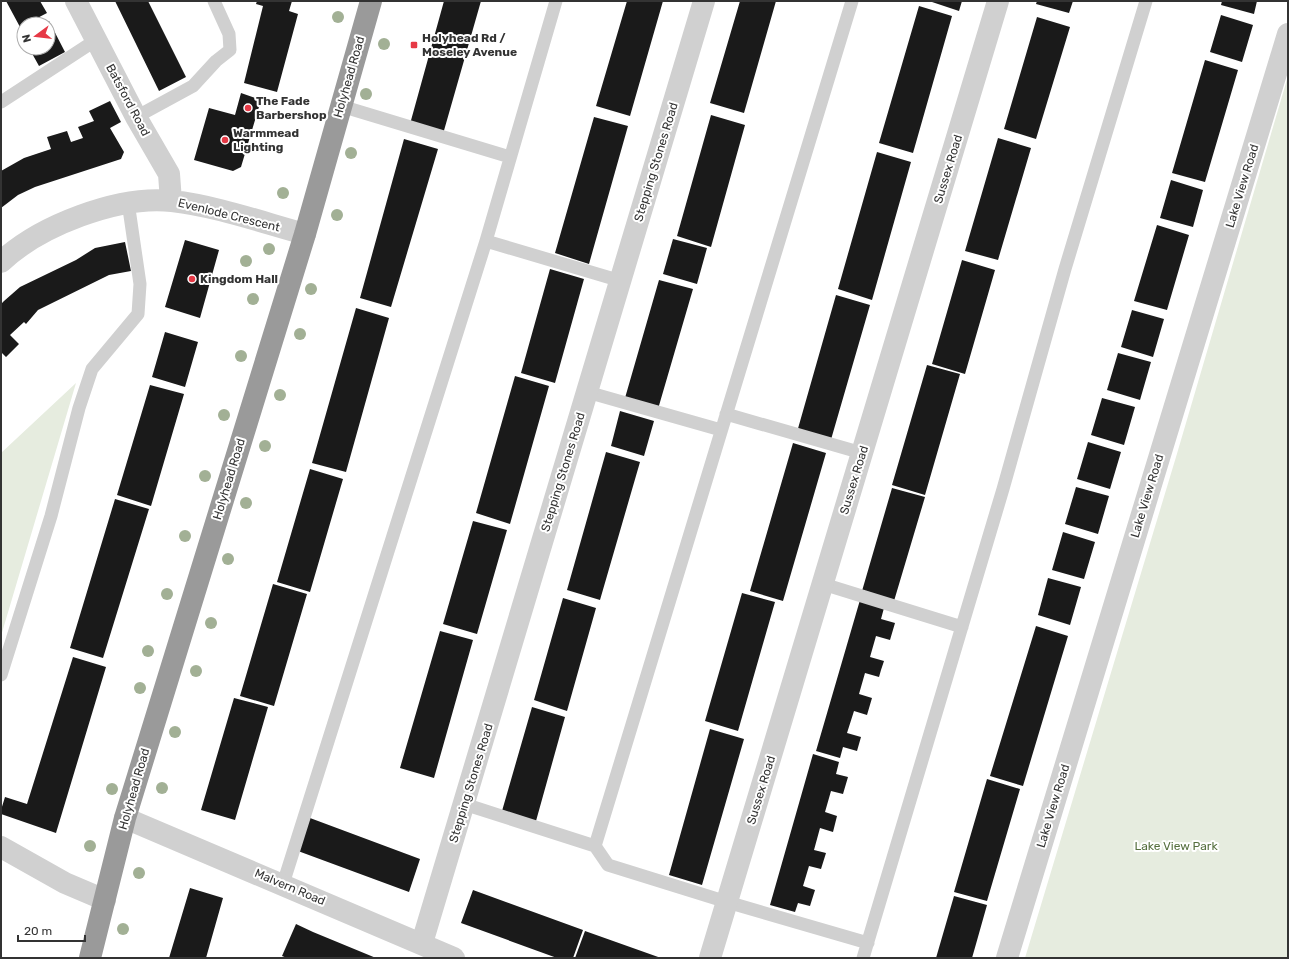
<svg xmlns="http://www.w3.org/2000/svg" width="1289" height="959" font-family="Rubik,sans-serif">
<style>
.green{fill:#e6ecdf}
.building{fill:#1a1a1a}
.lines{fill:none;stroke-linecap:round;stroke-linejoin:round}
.lane{stroke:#d0d0d0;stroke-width:13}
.street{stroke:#d0d0d0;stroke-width:22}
.highway{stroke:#9a9a9a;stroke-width:22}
.tree{fill:#a2b095}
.poi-dot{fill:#e63946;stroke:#fff;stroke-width:1.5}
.labels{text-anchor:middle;stroke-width:4;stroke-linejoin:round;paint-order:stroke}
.poi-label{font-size:12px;font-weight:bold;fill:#333;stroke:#fff;text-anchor:start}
.street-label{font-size:12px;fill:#333;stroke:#fff}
.park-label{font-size:12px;fill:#56703f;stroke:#fff}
</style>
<rect width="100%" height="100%" fill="#fff"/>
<!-- green -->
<path class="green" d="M1288 76V958H1025L1176 457Z
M76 383 1 636V453Z"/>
<!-- building -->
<path class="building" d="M6 1H40L47 13 20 27Z
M115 1H148L186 77 159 91Z
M257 1H292L289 11 298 14 277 92 244 83 263 6 256 4Z
M444 1H481L443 134 410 124Z
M627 1H663L630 116 596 106Z
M740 1H776L744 113 710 103Z
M929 1H962L959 11Z
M1037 1H1073L1069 13 1036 4Z
M1222 1H1257L1254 14 1221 5Z
M919 6 952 16 913 153 879 143Z
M1221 15 1253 25 1242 62 1210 52Z
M1037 17 1070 27 1036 139 1004 129Z
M49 21 65 52 39 66 29 48H48V24H42Z
M1205 60 1238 70 1205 182 1172 173Z
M241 93 261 100 241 167 233 171 194 160 209 108 235 115Z
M110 101 121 122 110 128 124 152 121 159 35 187 18 195 1 208V171L24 158 51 149 47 137 67 131 71 142 83 138 78 127 94 121 89 111Z
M711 115 745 125 711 247 677 236Z
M594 117 628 126 589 264 555 253Z
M998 138 1031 148 998 260 965 251Z
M404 139 438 149 391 307 360 298Z
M877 152 911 162 872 300 838 289Z
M1171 180 1203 190 1193 227 1160 218Z
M1157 225 1189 235 1167 310 1134 301Z
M673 239 707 248 697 284 663 274Z
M185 240 219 250 200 318 165 307Z
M125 242 131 271 109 275 38 310 26 324 24 322 10 335 19 344 6 357 1 352V304L4 301 20 287 76 260 95 248Z
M962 260 995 270 965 374 932 364Z
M550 269 584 279 555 383 521 373Z
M659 280 693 289 658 409 625 398Z
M836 295 870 305 830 443 797 432Z
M356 308 389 318 346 472 312 463Z
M1132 310 1164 319 1153 357 1121 347Z
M165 332 198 342 185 387 152 377Z
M1118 353 1151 362 1140 400 1107 390Z
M927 365 960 374 925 495 892 485Z
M515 376 549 386 510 524 476 513Z
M150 385 184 394 151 506 117 495Z
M1102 398 1135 407 1124 445 1091 435Z
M620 411 654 421 644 456 611 446Z
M1088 442 1121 452 1110 489 1077 479Z
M793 443 826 453 783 601 750 591Z
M606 452 640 462 600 600 567 590Z
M310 469 343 479 310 592 277 582Z
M1076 487 1109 496 1098 534 1065 524Z
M892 488 925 497 894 601 862 591Z
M115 499 149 509 103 658 70 648Z
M473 521 507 530 477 634 443 624Z
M1063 532 1095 542 1084 579 1052 570Z
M1048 578 1081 587 1070 625 1038 615Z
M273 584 307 594 274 706 240 696Z
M742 593 775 602 738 731 705 721Z
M563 598 596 608 567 711 534 700Z
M860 600 884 608 881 619 895 623 890 640 876 636 870 657 884 661 881 670 879 677 865 673 859 694 872 698 867 715 854 711 847 733 861 737 857 751 843 747 840 758 816 751Z
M1036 626 1068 636 1023 786 990 776Z
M440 631 473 640 434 778 400 768Z
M73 657 106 667 56 833 1 814V810L5 797 27 804Z
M234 698 268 707 235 820 201 810Z
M532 707 565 717 536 821 502 811Z
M710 729 744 739 702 885 669 875Z
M813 754 839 762 836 774 848 777 843 794 831 791 825 812 837 816 833 832 820 828 814 850 826 853 821 869 809 866 803 886 815 890 810 906 798 903 795 912 770 905Z
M987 779 1020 789 987 901 954 892Z
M310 818 420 859 409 892 298 851Z
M190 888 223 898 206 958H169Z
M473 890 583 930 573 958H557L461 923Z
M954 896 987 905 976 944 972 958H936Z
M296 924 313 932 376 958H287L282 956Z
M585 931 661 958H575Z"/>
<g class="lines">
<!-- lane -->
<path class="lane" d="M1 102 96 40
M341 106 510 157
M136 117 193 86 216 61 230 50 229 34 214 1
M486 241 621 281
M587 392 721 430
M726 414 862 453
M823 584 962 627
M1 675 51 516 79 408 92 369 138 314 140 284 128 202
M464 804 595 846 608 865 727 902 868 943
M595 846 852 1
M283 884 486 241 556 1
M863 958 1003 489 1065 269 1146 1"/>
<!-- street -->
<path class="street" d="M76 1 136 117 169 174 171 201
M1 262C39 226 118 195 172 201 216 206 261 222 305 234
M125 818 454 958
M1 847 65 883 105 900
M422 943 704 1
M710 958 998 1
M1007 958 1288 34"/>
<!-- highway -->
<path class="highway" d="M90 958 125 818 305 234 371 1"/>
</g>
<!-- trees -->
<g class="tree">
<circle cx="338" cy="17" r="6"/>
<circle cx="384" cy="44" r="6"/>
<circle cx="366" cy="94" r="6"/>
<circle cx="351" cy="153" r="6"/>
<circle cx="283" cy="193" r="6"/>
<circle cx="337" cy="215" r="6"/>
<circle cx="269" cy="249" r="6"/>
<circle cx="246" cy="261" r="6"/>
<circle cx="311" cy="289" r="6"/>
<circle cx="253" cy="299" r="6"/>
<circle cx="300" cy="334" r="6"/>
<circle cx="241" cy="356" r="6"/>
<circle cx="280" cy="395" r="6"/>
<circle cx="224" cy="415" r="6"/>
<circle cx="265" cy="446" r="6"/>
<circle cx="205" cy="476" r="6"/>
<circle cx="246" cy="503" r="6"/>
<circle cx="185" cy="536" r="6"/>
<circle cx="228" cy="559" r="6"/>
<circle cx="167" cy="594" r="6"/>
<circle cx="211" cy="623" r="6"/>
<circle cx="148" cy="651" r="6"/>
<circle cx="196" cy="671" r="6"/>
<circle cx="140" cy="688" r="6"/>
<circle cx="175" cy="732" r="6"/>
<circle cx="162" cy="788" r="6"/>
<circle cx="112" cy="789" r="6"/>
<circle cx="90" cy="846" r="6"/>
<circle cx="139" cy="873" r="6"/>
<circle cx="123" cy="929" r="6"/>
</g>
<!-- markers -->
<g class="poi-dot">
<rect x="410" y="41" width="8" height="8" rx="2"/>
<circle cx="248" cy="108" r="4"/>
<circle cx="225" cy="140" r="4"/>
<circle cx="192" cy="279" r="4"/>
</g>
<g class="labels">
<!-- poi labels -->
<g class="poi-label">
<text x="422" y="42">Holyhead Rd /<tspan x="422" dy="14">Moseley Avenue</tspan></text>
<text x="256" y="105">The Fade<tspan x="256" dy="14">Barbershop</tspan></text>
<text x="233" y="137">Warmmead<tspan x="233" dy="14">Lighting</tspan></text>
<text x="200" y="283">Kingdom Hall</text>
</g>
<!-- street labels -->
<g class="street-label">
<text transform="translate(349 77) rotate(-74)" y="4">Holyhead Road</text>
<text transform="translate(128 100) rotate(62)" y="4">Batsford Road</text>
<text transform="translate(656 162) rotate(-73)" y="4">Stepping Stones Road</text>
<text transform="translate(948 169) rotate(-73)" y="4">Sussex Road</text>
<text transform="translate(1242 186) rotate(-73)" y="4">Lake View Road</text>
<text transform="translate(229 215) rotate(14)" y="4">Evenlode Crescent</text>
<text transform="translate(563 472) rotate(-73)" y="4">Stepping Stones Road</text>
<text transform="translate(229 479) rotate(-73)" y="4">Holyhead Road</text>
<text transform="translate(854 480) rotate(-73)" y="4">Sussex Road</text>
<text transform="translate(1147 496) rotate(-73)" y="4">Lake View Road</text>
<text transform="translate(471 783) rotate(-73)" y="4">Stepping Stones Road</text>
<text transform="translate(134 789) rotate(-74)" y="4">Holyhead Road</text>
<text transform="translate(761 790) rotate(-73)" y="4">Sussex Road</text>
<text transform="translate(1053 806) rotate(-73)" y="4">Lake View Road</text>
<text transform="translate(290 887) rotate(23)" y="4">Malvern Road</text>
</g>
<!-- park labels -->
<g class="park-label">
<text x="1176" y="850">Lake View Park</text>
</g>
</g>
<!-- border -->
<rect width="1289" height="959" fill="none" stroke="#333333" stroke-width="4"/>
<!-- north arrow -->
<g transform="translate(36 36) rotate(255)"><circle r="19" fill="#ffffff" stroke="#adadad"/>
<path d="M0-3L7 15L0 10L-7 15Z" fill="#e63946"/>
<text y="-6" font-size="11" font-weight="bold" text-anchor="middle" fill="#333333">N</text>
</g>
<!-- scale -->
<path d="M18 935v6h67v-6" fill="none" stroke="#333333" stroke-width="2"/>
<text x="24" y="935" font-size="12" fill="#333333" stroke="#ffffff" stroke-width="3" paint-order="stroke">20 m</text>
</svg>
